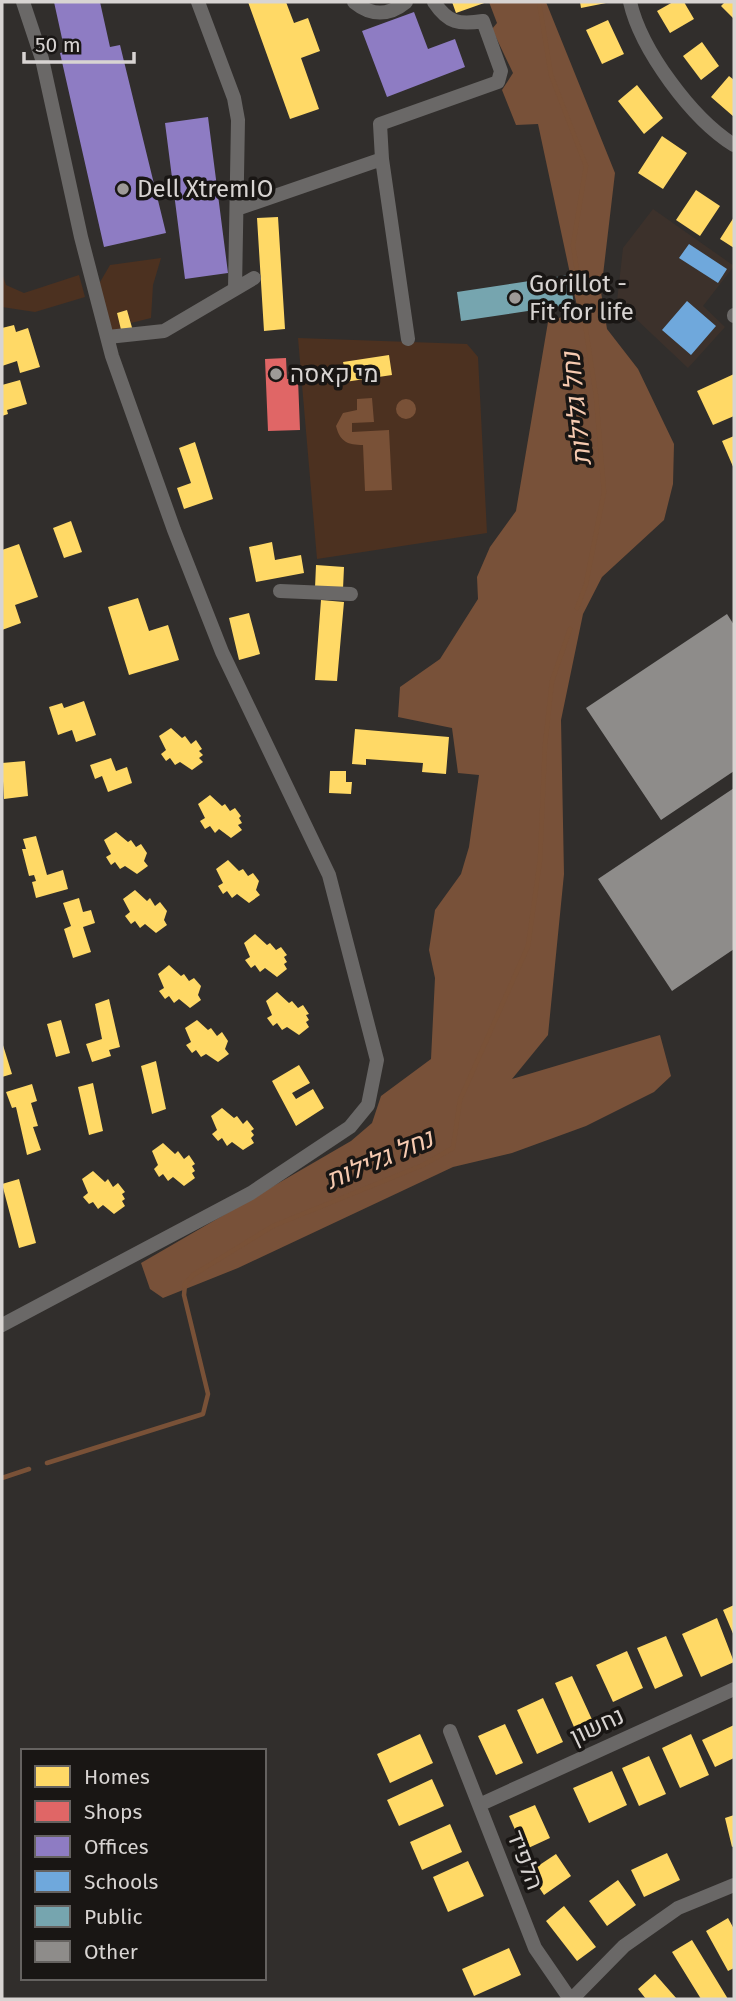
<svg xmlns="http://www.w3.org/2000/svg" width="736" height="2001" font-family="'Fira Sans',Heebo,sans-serif">
<style>
.built{fill:#3c312b}
.green{fill:#4c3120}
.forest{fill:#785139}
.water{fill:#795137}
.homes{fill:#ffd966}
.shops{fill:#e06666}
.offices{fill:#8e7cc3}
.schools{fill:#6fa8dc}
.public{fill:#76a5af}
.lines{fill:none;stroke-linecap:round;stroke-linejoin:round}
.stream{stroke:#795137;stroke-width:4.5}
.building{fill:#8e8c8a}
.street{stroke:#6a6867;stroke-width:14}
.poi-dot{fill:#9e9a98;stroke:#191614;stroke-width:2.5}
.labels{text-anchor:middle;stroke-width:7;stroke-linejoin:round;paint-order:stroke}
.poi-label{font-size:24px;fill:#d8d4d2;stroke:#191614;text-anchor:start}
.street-label{font-size:24px;fill:#d8d4d2;stroke:#191614}
.water-label{font-size:26px;font-style:italic;fill:#f6cab0;stroke:#191614}
</style>
<rect width="100%" height="100%" fill="#312e2c"/>
<!-- built -->
<path class="built" d="M653 209 734 266 703 306 725 327 688 368 617 301 623 248Z"/>
<!-- green -->
<path class="green" d="M161 258 153 285 151 318 131 323 127 310 117 313 122 334 113 331 96 289 110 265Z
M2 273 6 285 24 293 79 275 85 297 35 312 2 307Z
M298 338 467 344 478 357 487 533 317 559Z"/>
<!-- forest -->
<path class="forest" d="M489 2H546L615 173 601 292 607 329 638 369 674 444 673 484 664 520 602 577 583 614 561 720 564 874 548 1035 512 1079 660 1035 671 1076 654 1092 586 1126 512 1153 453 1167 238 1268 163 1298 150 1289 141 1263 351 1141 372 1123 381 1096 431 1059 435 978 429 950 435 910 461 874 469 847 479 775 458 773 452 728 398 717 400 687 440 659 478 599 477 577 490 547 516 511 548 322 578 311 538 124 516 125 502 90 513 73 492 29 497 23Z"/>
<!-- water -->
<path class="water" d="M372 398 374 422 352 423V432L389 430 392 490 365 491 363 445C348 445 340 442 336 426L343 413 357 410V399Z
M396 409a10 10 0 1 1 20 0a10 10 0 1 1-20 0Z"/>
<!-- homes -->
<path class="homes" d="M248 2H286L294 23 308 18 320 51 301 58 319 109 290 119Z
M452 2H487L456 13Z
M580 2H606V3L581 8Z
M673 2H684L694 19 670 33 657 11Z
M725 2H734V19L721 6Z
M608 20 624 54 602 64 586 30Z
M702 42 719 66 701 80 683 56Z
M729 76 734 80V117L711 97Z
M637 85 663 118 644 134 618 101Z
M662 136 687 153 663 189 638 173Z
M696 190 720 206 700 236 676 220Z
M278 217 285 329 264 331 257 218Z
M734 217V248L720 239Z
M127 310 133 331 122 334 117 313Z
M14 325 16 332 28 328 40 367 20 373 17 361 2 366V328Z
M389 355 392 375 338 383 336 371 345 370 343 362Z
M734 374V416L713 425 697 391Z
M20 380 27 404 7 410 8 414 2 416V385Z
M734 436V469L722 441Z
M195 442 213 499 184 509 177 488 191 483 179 448Z
M71 521 82 552 64 558 53 528Z
M272 542 275 560 301 555 304 573 256 582 249 547Z
M19 544 38 597 15 605 21 623 2 630V550Z
M316 565 344 567 343 589 315 588Z
M138 598 149 631 168 625 179 660 129 675 108 607Z
M321 600 344 602 337 681 315 680Z
M249 613 260 654 239 660 229 618Z
M84 701 96 735 76 742 72 730 58 735 49 707 62 703 64 708Z
M171 728 182 738 185 736 191 744 196 740 202 749 199 751 203 755 199 758 203 762 192 770 180 762 175 765 170 758 166 761 161 754 166 750 159 736Z
M355 729 449 737 446 774 422 772 423 763 366 759V765L352 764Z
M111 758 116 771 127 767 132 783 108 792 102 776 95 779 90 765Z
M25 761 28 796 4 799 2 763Z
M330 771H346V782H352L351 794 329 793Z
M210 795 222 806 225 804 230 811 235 808 241 816 239 818 242 823 238 825 242 830 231 838 219 829 215 833 210 826 205 829 200 821 205 818 198 804Z
M116 832 128 842 131 840 136 847 141 844 147 853 144 861 148 866 137 874 125 866 120 869 115 862 111 865 106 857 111 854 104 840Z
M36 836 47 875 63 870 68 889 36 898 32 882 36 881 34 875 29 876 22 849H26L23 839Z
M228 860 239 871 243 869 248 876 253 873 259 881 256 890 260 895 249 903 237 894 232 898 227 891 223 894 218 886 223 883 216 869Z
M135 890 147 901 150 898 155 906 160 902 167 911 164 920 167 925 156 933 145 924 140 928 135 921 131 924 125 916 130 912 123 899Z
M79 898 83 912 91 910 95 923 83 927 91 952 73 958 64 929 71 926 63 903Z
M255 934 267 945 270 943 276 950 281 947 287 955 284 957 287 962 284 964 287 969 277 977 265 968 260 972 255 965 251 968 245 960 250 957 244 943Z
M169 965 181 976 184 974 189 981 194 978 201 986 198 995 201 1000 190 1008 179 999 174 1003 169 996 165 999 159 991 164 988 158 974Z
M277 992 289 1003 292 1001 298 1008 303 1005 309 1014 306 1015 309 1020 306 1022 309 1027 299 1035 287 1027 282 1030 277 1023 273 1026 267 1018 272 1015 266 1001Z
M109 999 120 1047 109 1050 111 1056 92 1062 86 1044 102 1039 95 1004Z
M61 1020 70 1053 56 1057 47 1024Z
M197 1020 208 1030 211 1028 217 1036 222 1032 228 1041 225 1049 229 1054 218 1062 206 1054 201 1057 196 1050 192 1053 186 1045 191 1042 185 1028Z
M2 1042 12 1074 2 1077Z
M156 1061 166 1109 152 1114 141 1066Z
M299 1065 310 1083 292 1093 296 1099 313 1089 324 1108 296 1126 272 1081Z
M93 1083 103 1131 89 1135 78 1087Z
M32 1084 37 1101 31 1103 38 1126 33 1127 41 1150 27 1155 16 1107 12 1108 6 1092Z
M222 1108 234 1118 237 1116 243 1124 247 1120 254 1129 251 1131 254 1135 251 1138 254 1143 243 1150 232 1142 227 1146 222 1138 218 1141 212 1134 217 1130 211 1116Z
M163 1143 175 1154 178 1151 184 1159 189 1155 195 1164 192 1166 195 1171 192 1173 195 1178 184 1186 173 1177 168 1181 163 1174 159 1177 154 1169 158 1165 152 1151Z
M93 1171 105 1182 108 1179 113 1187 118 1183 125 1192 122 1194 125 1199 122 1201 125 1206 114 1214 103 1205 98 1209 93 1202 89 1204 83 1197 88 1193 82 1179Z
M19 1179 36 1243 19 1248 2 1184Z
M734 1605V1636L723 1610Z
M717 1618 734 1662 701 1677 682 1634Z
M666 1636 683 1676 655 1689 637 1648Z
M627 1651 643 1688 613 1702 596 1665Z
M572 1676 595 1726 577 1734 555 1683Z
M543 1698 563 1742 537 1754 517 1710Z
M505 1724 523 1763 496 1775 478 1736Z
M734 1725V1758L715 1767 702 1740Z
M420 1734 433 1763 390 1783 377 1754Z
M691 1734 709 1775 680 1788 662 1748Z
M649 1756 666 1794 639 1806 622 1768Z
M612 1771 627 1805 589 1823 573 1788Z
M432 1779 444 1806 399 1826 387 1800Z
M535 1805 550 1838 524 1850 509 1816Z
M734 1815V1846L732 1847 725 1818Z
M450 1824 462 1852 422 1870 410 1842Z
M667 1853 680 1880 644 1897 631 1870Z
M556 1854 571 1876 544 1895 529 1872Z
M468 1861 484 1896 448 1912 433 1877Z
M618 1880 636 1905 607 1926 589 1901Z
M564 1906 596 1947 577 1961 546 1921Z
M728 1918 734 1929V1968L728 1971 706 1931Z
M692 1940 728 1999H701L672 1952Z
M509 1948 521 1975 474 1996 462 1969Z
M655 1974 677 1999H646L638 1989Z"/>
<!-- shops -->
<path class="shops" d="M286 358 287 379H298L300 430 268 431 265 359Z"/>
<!-- offices -->
<path class="offices" d="M54 2H100L110 47 120 45 166 233 104 247 60 53 65 52Z
M414 12 428 49 455 39 465 67 387 97 362 31Z
M208 117 228 273 185 279 165 123Z"/>
<!-- schools -->
<path class="schools" d="M689 244 727 269 718 283 679 258Z
M687 301 716 326 691 355 662 330Z"/>
<!-- public -->
<path class="public" d="M569 275 574 304 461 321 457 292Z"/>
<g class="lines">
<!-- stream -->
<path class="stream" d="M539 2 551 75 586 166 573 245 596 396 604 492 586 584 577 608
M47 1463 203 1414 208 1394 184 1295 185 1284 193 1275 273 1226 423 1165 453 1148 460 1100 528 946 540 860 545 745 552 681 570 629
M2 1478 29 1469"/>
</g>
<!-- building -->
<path class="building" d="M727 614 734 625V771L661 820 586 708Z
M734 788V949L672 991 598 879Z"/>
<g class="lines">
<!-- street -->
<path class="street" d="M198 2 234 98 238 120 235 289
M354 2C371 16 389 16 406 2
M630 2C641 50 692 119 734 145
M382 159 408 339
M237 209 382 159 380 124 498 82 501 71 483 21C459 25 448 23 434 2
M734 315V316
M108 337 164 331 254 278
M280 591 351 594
M2 1325 251 1193 350 1127 368 1105 377 1060 329 875 222 652 174 530 112 356 81 237 42 59 23 2
M450 1731 535 1948 570 1999
M479 1805 734 1689
M572 1999 624 1946 678 1908 734 1885"/>
</g>
<!-- markers -->
<g class="poi-dot">
<circle cx="123" cy="189" r="7"/>
<circle cx="515" cy="298" r="7"/>
<circle cx="276" cy="374" r="7"/>
</g>
<g class="labels">
<!-- poi labels -->
<g class="poi-label">
<text x="137" y="197">Dell XtremIO</text>
<text x="529" y="292">Gorillot -<tspan x="529" dy="28">Fit for life</tspan></text>
<text x="290" y="382">מי קאסה</text>
</g>
<!-- street labels -->
<g class="street-label">
<text transform="translate(597 1726) rotate(-25)" y="8">נחשון</text>
<text transform="translate(525 1860) rotate(69)" y="8">הלפיד</text>
</g>
<!-- water labels -->
<g class="water-label">
<text transform="translate(576 409) rotate(-96)" y="9">נחל גלילות</text>
<text transform="translate(379 1159) rotate(-23)" y="9">נחל גלילות</text>
</g>
</g>
<!-- border -->
<rect width="736" height="2001" fill="none" stroke="#d8d4d2" stroke-width="7"/>
<!-- legend -->
<rect x="21" y="1749" width="245" height="231" fill="#191614" stroke="#656260" stroke-width="2"/>
<rect x="35" y="1766" width="35" height="21" fill="#ffd966" stroke="#656260" stroke-width="2"/>
<text x="84" y="1784" font-size="21" fill="#d8d4d2">Homes</text>
<rect x="35" y="1801" width="35" height="21" fill="#e06666" stroke="#656260" stroke-width="2"/>
<text x="84" y="1819" font-size="21" fill="#d8d4d2">Shops</text>
<rect x="35" y="1836" width="35" height="21" fill="#8e7cc3" stroke="#656260" stroke-width="2"/>
<text x="84" y="1854" font-size="21" fill="#d8d4d2">Offices</text>
<rect x="35" y="1871" width="35" height="21" fill="#6fa8dc" stroke="#656260" stroke-width="2"/>
<text x="84" y="1889" font-size="21" fill="#d8d4d2">Schools</text>
<rect x="35" y="1906" width="35" height="21" fill="#76a5af" stroke="#656260" stroke-width="2"/>
<text x="84" y="1924" font-size="21" fill="#d8d4d2">Public</text>
<rect x="35" y="1941" width="35" height="21" fill="#8e8c8a" stroke="#656260" stroke-width="2"/>
<text x="84" y="1959" font-size="21" fill="#d8d4d2">Other</text>
<!-- scale -->
<path d="M24 52v10h110v-10" fill="none" stroke="#d8d4d2" stroke-width="3.5"/>
<text x="35" y="52" font-size="21" fill="#d8d4d2" stroke="#191614" stroke-width="5" paint-order="stroke">50 m</text>
</svg>
